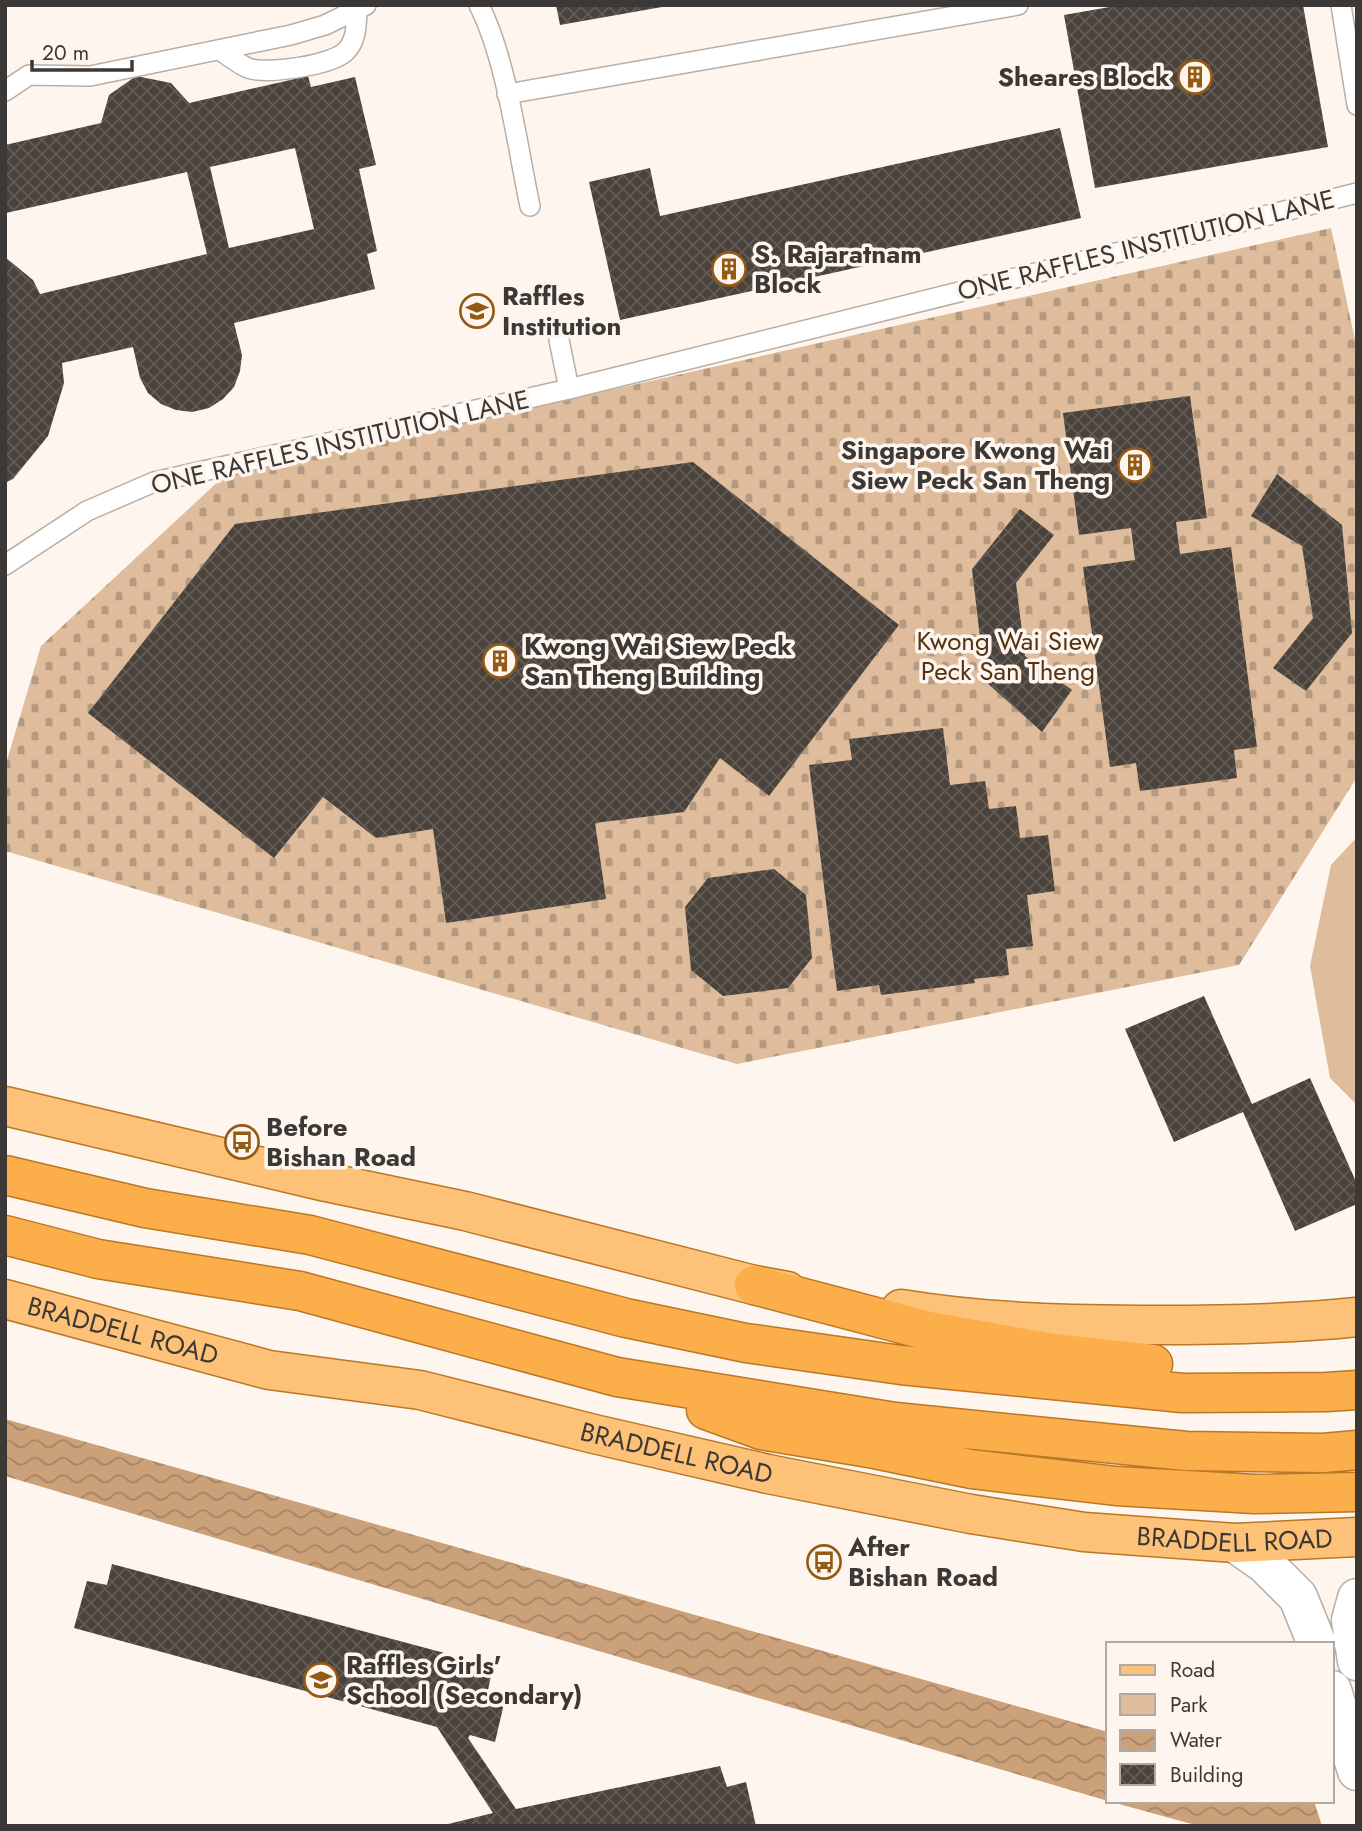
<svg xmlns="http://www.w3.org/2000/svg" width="1362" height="1831" font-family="Jost,sans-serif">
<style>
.green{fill:#dfbc9c}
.cemetery{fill:url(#cemetery-stones)}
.water{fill:url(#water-waves)}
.pier{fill:#fef6ee}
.building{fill:url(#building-cross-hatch);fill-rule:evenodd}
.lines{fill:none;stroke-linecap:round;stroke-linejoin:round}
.service-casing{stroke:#b8aea5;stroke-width:22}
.minor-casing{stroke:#b8aea5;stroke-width:41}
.primary-casing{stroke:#b87826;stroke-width:41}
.trunk-casing{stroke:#b87826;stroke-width:41}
.service{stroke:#fff;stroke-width:19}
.minor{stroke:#fff;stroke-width:38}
.primary{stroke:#fdc278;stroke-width:38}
.trunk{stroke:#fcae4b;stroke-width:38}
.labels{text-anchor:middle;stroke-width:7;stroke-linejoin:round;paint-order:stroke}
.poi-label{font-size:26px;font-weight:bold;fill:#3c3835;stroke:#fef6ee;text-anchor:start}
.street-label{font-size:26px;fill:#3c3835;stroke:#fef6ee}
.park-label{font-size:26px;fill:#523415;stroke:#fef6ee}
</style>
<defs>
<pattern id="cemetery-stones" width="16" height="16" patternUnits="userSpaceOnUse" patternTransform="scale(1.75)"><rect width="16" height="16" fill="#dfbc9c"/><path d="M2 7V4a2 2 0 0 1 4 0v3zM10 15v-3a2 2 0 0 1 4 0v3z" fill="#b69a80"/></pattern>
<pattern id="water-waves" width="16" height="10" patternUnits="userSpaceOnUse" patternTransform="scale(1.75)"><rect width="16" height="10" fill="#cba17a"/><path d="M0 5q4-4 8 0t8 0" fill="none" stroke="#a68465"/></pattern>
<pattern id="building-cross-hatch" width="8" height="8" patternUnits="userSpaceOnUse" patternTransform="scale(1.75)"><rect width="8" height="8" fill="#4a423b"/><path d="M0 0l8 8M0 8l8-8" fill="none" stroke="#625c56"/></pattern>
</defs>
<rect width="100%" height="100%" fill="#fef6ee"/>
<!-- green -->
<path class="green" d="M1357 837V1105L1330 1078 1310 966 1331 865Z"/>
<!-- cemetery -->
<path class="cemetery" d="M1331 228 1357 349V777L1239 965 737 1064 5 851V767L41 646 223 477Z"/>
<!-- water -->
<path class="water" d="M5 1419 1108 1732V1801L5 1476Z
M1108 1801H1332L1357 1826H1199Z"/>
<!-- pier -->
<path class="pier" d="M1332 1791 1357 1798V1826H1322L1314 1801H1332Z"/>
<!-- building -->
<path class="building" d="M556 5H662V7L560 25Z
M1121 5H1303L1328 147 1095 188 1064 15Z
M136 76 171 83 189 103 308 76 311 87 355 77 376 165 359 169 377 251 367 254 375 289 234 323 242 355 240 371 234 387 223 399 209 408 192 412 176 410 161 404 148 393 140 378 133 347 62 363 64 383 48 436 13 479 5 483V257L33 280 40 294 207 254 187 172 6 213 5 145 101 123 109 95ZM295 148 314 229 229 248 210 167Z
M1060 128 1081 218 620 320 589 182 650 168 660 216Z
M1190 396 1207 518 1176 522 1180 554 1231 547 1257 747 1234 750 1237 778 1140 791 1136 763 1110 767 1083 567 1135 560 1131 528 1079 535 1063 413Z
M693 462 899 625 769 796 720 758 684 812 595 823 606 899 446 923 433 829 376 838 323 797 274 858 88 713 235 524Z
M1277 474 1342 525 1352 633 1306 691 1273 668 1313 618 1302 546 1251 516Z
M1020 509 1054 535 1016 583 1025 656 1072 690 1042 732 985 681 972 569Z
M943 728 950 785 985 781 989 809 1016 806 1020 838 1048 835 1055 891 1027 895 1033 946 1006 949 1009 975 974 979 975 983 881 995 879 985 837 991 809 765 852 760 849 739Z
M774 869 806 895 812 958 788 988 723 996 691 970 685 907 708 878Z
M1204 996 1252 1104 1310 1078 1357 1184V1204L1295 1231 1243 1112 1174 1142 1125 1029Z
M112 1564 493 1666 488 1690 506 1695 495 1742 470 1735 468 1738 516 1809 720 1766 727 1787 746 1782 756 1826H440L493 1813 437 1727 74 1628 87 1581 107 1585Z"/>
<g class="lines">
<!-- service casing -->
<g class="service-casing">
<path id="service" d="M479 5C507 61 517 145 530 206
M1341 5 1357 105
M220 50C229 56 238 64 248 68 267 75 331 65 345 52 357 41 356 25 357 11
M5 91 29 75 90 76 291 35 325 25 366 5
M507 94 1018 5
M559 340 569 389
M5 565 87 511 154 482 569 389 1357 193"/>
</g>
<!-- minor casing -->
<g class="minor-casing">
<path id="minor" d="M1235 1543 1265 1564 1298 1597 1317 1644
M1357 1598 1351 1620 1357 1661
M1332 1690 1357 1771"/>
</g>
<!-- primary casing -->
<g class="primary-casing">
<g id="primary">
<path d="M5 1106 326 1182 465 1211 754 1285 787 1291"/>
<path id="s1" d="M5 1299 269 1370 420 1390 594 1434 768 1474 971 1514 1084 1532 1235 1543 1357 1537"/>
<path d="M901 1309C986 1323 1073 1325 1158 1325 1225 1325 1291 1324 1357 1317"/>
</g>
</g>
<!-- trunk casing -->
<g class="trunk-casing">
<path id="trunk" d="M5 1175 145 1208 310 1235 626 1318 746 1343 901 1365 1182 1393 1327 1392 1357 1390
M5 1235 98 1259 300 1291 617 1377 895 1422 1186 1451 1323 1453 1357 1450
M754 1285 929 1331 1053 1353 1153 1364
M706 1410 761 1430 869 1448 971 1469 1116 1486 1254 1494 1357 1492"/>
</g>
<!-- service -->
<use href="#service" class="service"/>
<!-- minor -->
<use href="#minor" class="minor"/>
<!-- primary -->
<use href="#primary" class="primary"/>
<!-- trunk -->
<use href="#trunk" class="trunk"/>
</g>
<!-- icons -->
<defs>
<g id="building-ring" transform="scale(1.75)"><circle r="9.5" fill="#fef6ee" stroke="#935a15" stroke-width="1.5"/><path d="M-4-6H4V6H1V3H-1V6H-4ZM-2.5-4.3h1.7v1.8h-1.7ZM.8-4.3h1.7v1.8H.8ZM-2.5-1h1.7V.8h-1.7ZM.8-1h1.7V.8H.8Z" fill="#935a15"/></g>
<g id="university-ring" transform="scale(1.75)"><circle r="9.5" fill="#fef6ee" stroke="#935a15" stroke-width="1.5"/><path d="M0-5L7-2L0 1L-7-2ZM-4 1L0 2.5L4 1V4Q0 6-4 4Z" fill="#935a15"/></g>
<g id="bus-ring" transform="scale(1.75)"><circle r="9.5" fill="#fef6ee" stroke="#935a15" stroke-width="1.5"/><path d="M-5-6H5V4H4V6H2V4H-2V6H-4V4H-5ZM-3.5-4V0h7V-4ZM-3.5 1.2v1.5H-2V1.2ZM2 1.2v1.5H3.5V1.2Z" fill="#935a15"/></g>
<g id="school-ring" transform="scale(1.75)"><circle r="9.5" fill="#fef6ee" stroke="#935a15" stroke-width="1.5"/><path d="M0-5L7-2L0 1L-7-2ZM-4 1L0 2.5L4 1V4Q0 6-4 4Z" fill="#935a15"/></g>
</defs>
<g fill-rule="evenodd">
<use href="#building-ring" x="1195" y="77"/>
<use href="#building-ring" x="729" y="269"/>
<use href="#university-ring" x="477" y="311"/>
<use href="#building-ring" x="1135" y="465"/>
<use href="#building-ring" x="500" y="661"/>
<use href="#bus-ring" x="242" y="1142"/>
<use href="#bus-ring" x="824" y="1562"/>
<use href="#school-ring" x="321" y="1680"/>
</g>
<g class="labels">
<!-- poi labels -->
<g class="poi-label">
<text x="1170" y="86" text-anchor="end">Sheares Block</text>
<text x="754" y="263">S. Rajaratnam<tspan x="754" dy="30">Block</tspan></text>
<text x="502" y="305">Raffles<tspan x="502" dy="30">Institution</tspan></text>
<text x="1110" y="459" text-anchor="end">Singapore Kwong Wai<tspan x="1110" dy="30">Siew Peck San Theng</tspan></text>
<text x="524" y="655">Kwong Wai Siew Peck<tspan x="524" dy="30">San Theng Building</tspan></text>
<text x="266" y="1136">Before<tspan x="266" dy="30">Bishan Road</tspan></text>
<text x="848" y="1556">After<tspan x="848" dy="30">Bishan Road</tspan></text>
<text x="346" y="1674">Raffles Girls'<tspan x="346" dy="30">School (Secondary)</tspan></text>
</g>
<!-- street labels -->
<g class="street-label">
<text transform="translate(1146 245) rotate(-14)" y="9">ONE RAFFLES INSTITUTION LANE</text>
<text transform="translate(340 442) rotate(-13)" y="9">ONE RAFFLES INSTITUTION LANE</text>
<text dy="9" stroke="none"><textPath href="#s1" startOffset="122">BRADDELL ROAD</textPath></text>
<text dy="9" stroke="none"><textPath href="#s1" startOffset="690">BRADDELL ROAD</textPath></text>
<text dy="9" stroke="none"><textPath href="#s1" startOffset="1256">BRADDELL ROAD</textPath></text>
</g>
<!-- park labels -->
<g class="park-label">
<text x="1008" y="650">Kwong Wai Siew<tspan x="1008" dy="30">Peck San Theng</tspan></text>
</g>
</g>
<!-- border -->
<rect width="1362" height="1831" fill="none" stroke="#3c3835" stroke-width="14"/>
<!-- legend -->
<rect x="1106" y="1642" width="228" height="161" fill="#fef6ee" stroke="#b0aaa4" stroke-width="2"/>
<rect x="1120" y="1665" width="35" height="10" fill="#fdc278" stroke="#b0aaa4" stroke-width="2"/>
<text x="1170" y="1677" font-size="21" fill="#3c3835">Road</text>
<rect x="1120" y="1694" width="35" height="21" fill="#dfbc9c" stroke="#b0aaa4" stroke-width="2"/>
<text x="1170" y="1712" font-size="21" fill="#3c3835">Park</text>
<rect x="1120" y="1730" width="35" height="21" fill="url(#water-waves)" stroke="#b0aaa4" stroke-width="2"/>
<text x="1170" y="1747" font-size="21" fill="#3c3835">Water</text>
<rect x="1120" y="1764" width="35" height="21" fill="url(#building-cross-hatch)" stroke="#b0aaa4" stroke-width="2"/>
<text x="1170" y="1782" font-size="21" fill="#3c3835">Building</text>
<!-- scale -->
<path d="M32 60v10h100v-10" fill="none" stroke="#3c3835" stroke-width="3.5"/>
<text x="42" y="60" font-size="21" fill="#3c3835" stroke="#fef6ee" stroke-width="5" paint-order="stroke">20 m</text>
</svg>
